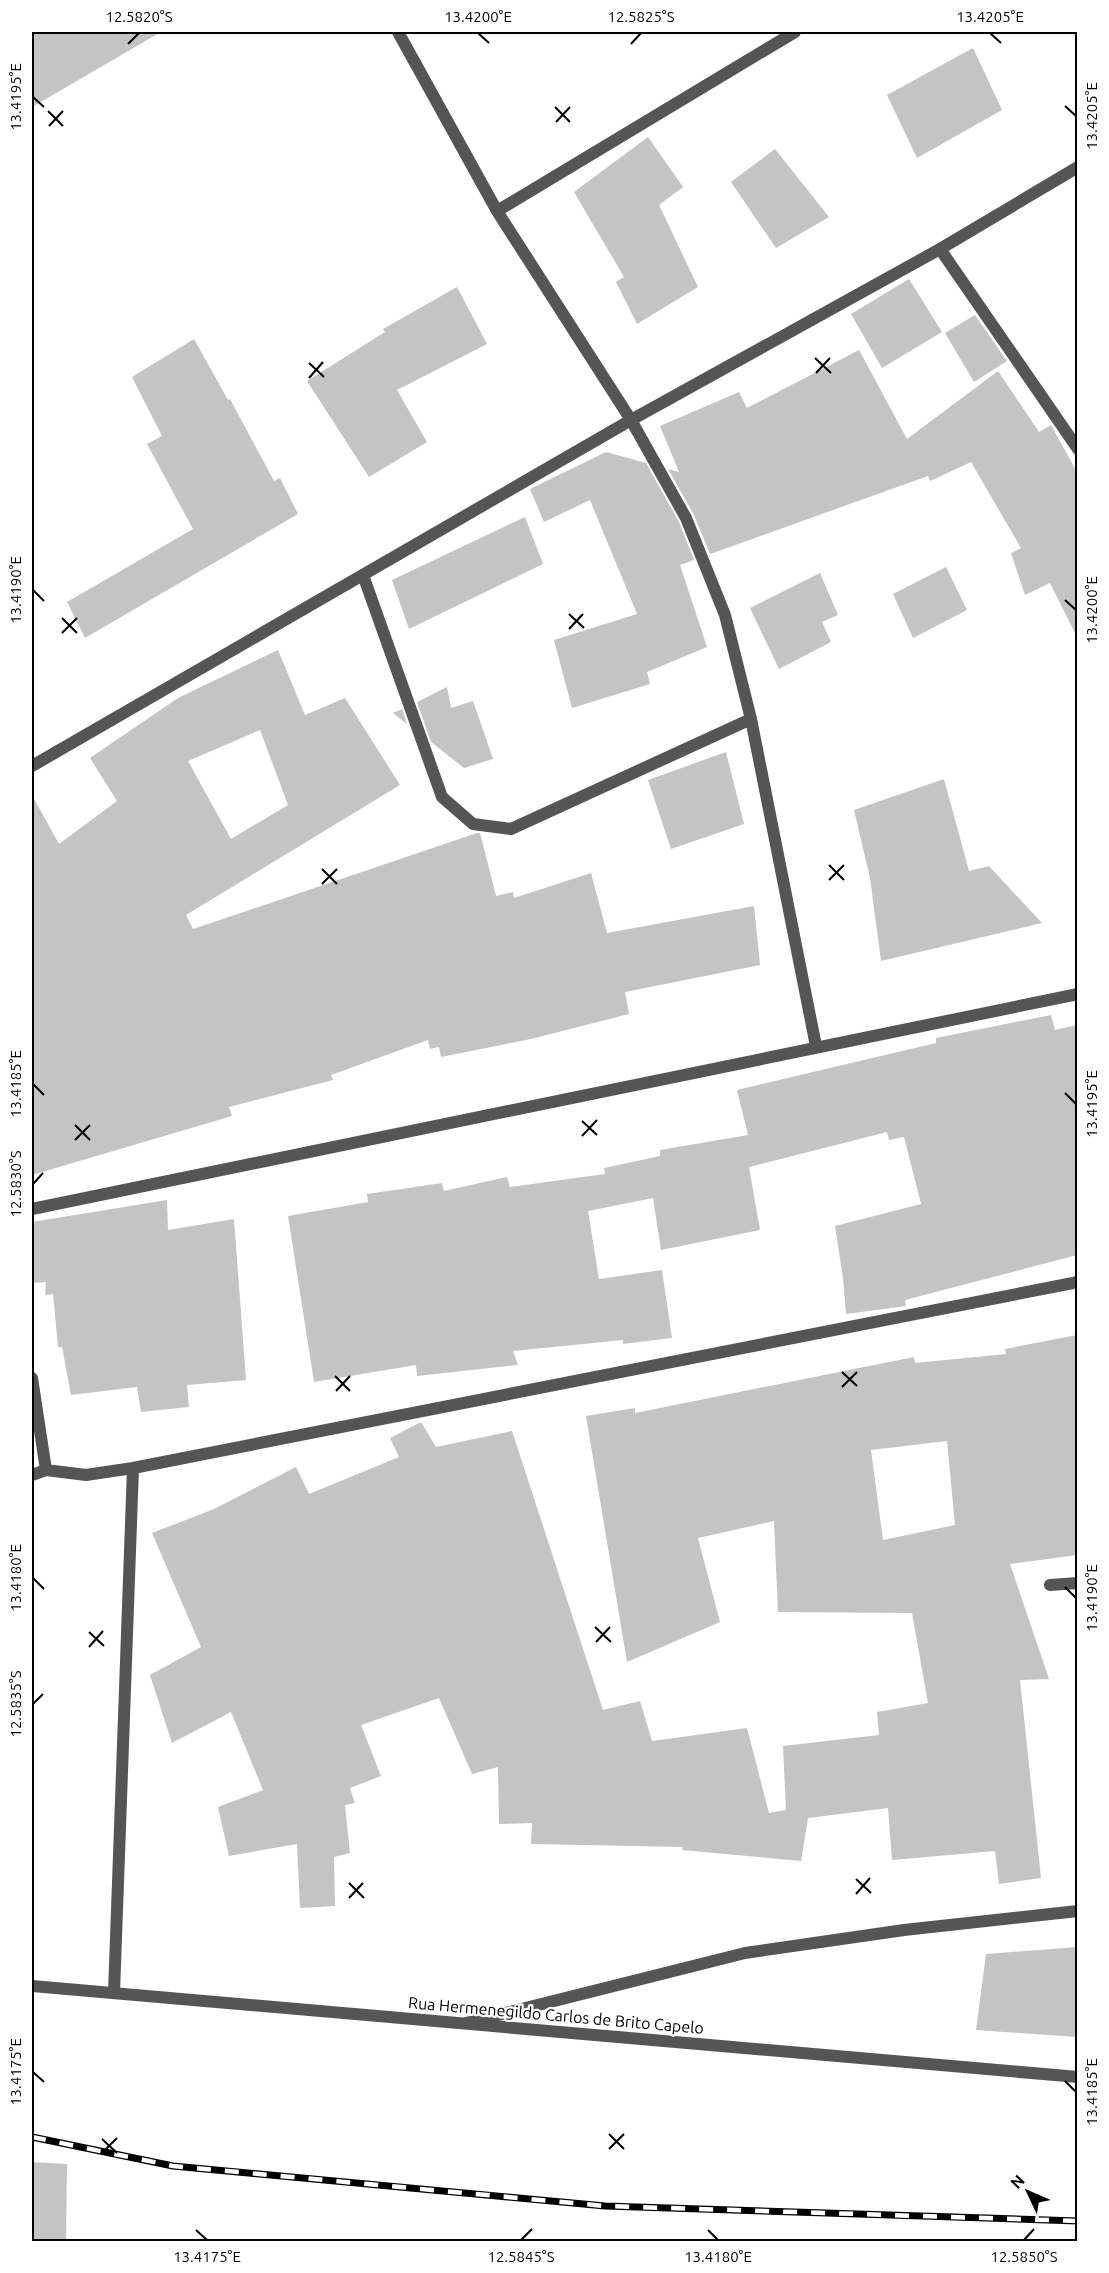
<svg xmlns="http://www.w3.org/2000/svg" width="1109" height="2273" font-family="Ubuntu,sans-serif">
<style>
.building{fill:#c4c4c4;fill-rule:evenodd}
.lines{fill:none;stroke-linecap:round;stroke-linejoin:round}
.service{stroke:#555;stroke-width:12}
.minor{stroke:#555;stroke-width:12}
.rail-casing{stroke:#000;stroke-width:7}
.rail{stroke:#fff;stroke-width:4.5;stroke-dasharray:14;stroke-linecap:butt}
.ticks{fill:none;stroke:#000;stroke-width:2}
.labels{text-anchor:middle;stroke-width:4.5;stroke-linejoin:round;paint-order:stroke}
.street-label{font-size:16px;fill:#000;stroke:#fff}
.neatline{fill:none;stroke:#000;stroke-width:2}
.ticks-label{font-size:15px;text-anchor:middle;fill:#000}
</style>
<rect width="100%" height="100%" fill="#fff"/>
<!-- building -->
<path class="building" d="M32 32H161L32 107Z
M973 48 1002 110 917 158 887 95Z
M648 137 683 187 659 205 698 287 637 324 616 282 624 277 574 192Z
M775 149 829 217 776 248 731 182Z
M909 279 942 332 882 368 851 314Z
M457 287 487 344 397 390 427 442 369 477 307 381 385 332 383 329Z
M975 315 1007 361 974 382 945 333Z
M194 339 228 400 230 399 274 481 280 478 298 514 85 638 67 602 193 529 147 444 162 436 132 377Z
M859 350 907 439 998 371 1039 432 1051 425 1077 472V637L1050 583 1025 595 1011 553 1021 548 971 462 930 481 928 476 710 554 694 515 668 469 679 472 660 426 739 392 747 408Z
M606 452 646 463 679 522 694 560 680 565 707 647 647 672 650 684 572 708 554 640 637 614 590 500 544 522 530 489Z
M525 517 543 564 409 629 392 580Z
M946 567 967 610 913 638 893 594Z
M820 573 838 615 822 622 831 642 779 669 750 608Z
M278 650 305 715 345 698 400 785 186 915 193 929 477 833H480L496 896 513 892 514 898 591 873 607 933 754 906 760 965 625 992 629 1014 531 1039 441 1057 439 1047 430 1049 428 1040 331 1075 333 1080 229 1107 232 1116 32 1175V795L59 844 117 801 90 758 178 698ZM260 730 288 805 231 839 188 761Z
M447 687 451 708 473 701 493 759 464 768 431 742 417 702Z
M402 709 407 724 393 713Z
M726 752 744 824 671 849 648 780Z
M944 779 969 871 989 866 1042 923 881 961 870 878 854 810Z
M1051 1015 1055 1030 1077 1025V1255L905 1300 906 1306 846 1314 843 1278 835 1226 921 1204 904 1137 889 1140 887 1132 749 1167 760 1230 661 1250 653 1198 588 1211 599 1279 662 1270 672 1338 623 1344V1340L513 1351 518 1365 417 1376 416 1365 314 1382 288 1216 368 1202 367 1194 442 1183 444 1191 507 1177 510 1187 605 1174 604 1168 660 1156V1150L748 1135 737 1090 936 1043V1038Z
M167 1200 168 1230 234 1219 246 1380 187 1385 189 1407 141 1412 137 1387 71 1395 62 1347H58L53 1294 45 1295 46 1282 32 1283V1222Z
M1077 1335V1555L1010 1564 1049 1679 1020 1680 1041 1878 999 1884 995 1851 892 1860 888 1808 808 1818 801 1861 682 1850 683 1847 531 1844 532 1823 499 1824 498 1767 472 1774 439 1698 361 1725 381 1776 350 1788 355 1803 345 1805 350 1853 334 1857 335 1906 300 1908 297 1844 229 1856 218 1807 263 1790 231 1712 172 1743 150 1675 201 1647 152 1533 214 1509 296 1467 309 1494 399 1457 390 1438 421 1422 436 1447 512 1431 603 1710 640 1701 652 1741 747 1728 769 1813 786 1810 783 1746 879 1735 877 1712 928 1703 912 1613 778 1612 774 1521 698 1538 720 1622 627 1662 586 1416 635 1408V1413L914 1357 915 1363 1006 1354 1005 1349ZM947 1441 955 1525 883 1540 871 1450Z
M1077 1947V2037L976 2030 986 1954Z
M32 2162 67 2164 66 2241H32Z"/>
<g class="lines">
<!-- service -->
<path class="service" d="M940 249 1078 449
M631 420 686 518 725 615 751 719 816 1046
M363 575 442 797 473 824 511 829 751 719
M32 1378 46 1470
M32 1475 46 1470 86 1475 133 1468 1078 1282
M1050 1585 1078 1583
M114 1993 133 1468
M466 2023 745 1953 904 1930 1078 1911"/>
<!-- minor -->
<path class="minor" d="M398 32 497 211 631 420
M497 211 795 32
M32 766 631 420 940 249 1078 167
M32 1209 1078 994
M32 1986 1078 2077"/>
<!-- rail casing -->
<g class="rail-casing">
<path id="rail" d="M32 2137 173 2166 605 2206 1078 2221"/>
</g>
<!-- rail -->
<use href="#rail" class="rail"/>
</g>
<!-- ticks -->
<path class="ticks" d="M478 33 489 43M990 33 1001 43M128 44 139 33M631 44 641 33M33 97 44 107M1065 106 1076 116M555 107 570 122M48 111 63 126M556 122 570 107M49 126 63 111M815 358 831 373M309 363 324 377M816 373 830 358M309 378 323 362M33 590 44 601M1065 600 1076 610M569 614 584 628M62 618 77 633M569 629 583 614M62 633 77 618M829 865 844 880M322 869 337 884M829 880 844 865M322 884 337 869M33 1084 44 1095M1065 1093 1076 1104M582 1121 597 1135M75 1125 90 1140M582 1136 597 1120M75 1140 90 1125M33 1184 43 1173M842 1372 857 1386M335 1376 350 1391M842 1387 857 1372M336 1391 350 1376M33 1578 44 1589M1065 1587 1076 1598M595 1627 611 1642M89 1632 104 1646M596 1642 610 1627M89 1647 103 1631M33 1704 43 1694M856 1879 871 1893M349 1883 364 1898M856 1894 870 1878M349 1898 363 1883M33 2072 44 2082M1065 2081 1076 2092M609 2134 624 2149M102 2139 117 2153M609 2149 624 2134M102 2153 117 2138M196 2230 207 2240M708 2230 718 2240M521 2240 532 2229M1024 2240 1034 2229"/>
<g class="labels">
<!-- street labels -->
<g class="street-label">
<text transform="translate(556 2015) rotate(5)" y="6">Rua Hermenegildo Carlos de Brito Capelo</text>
</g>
</g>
<!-- border -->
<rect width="1109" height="2273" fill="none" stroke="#ffffff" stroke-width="66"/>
<!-- north arrow -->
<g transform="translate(1028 2192) rotate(314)" stroke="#ffffff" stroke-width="4.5" paint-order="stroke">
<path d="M0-4.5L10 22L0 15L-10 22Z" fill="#000000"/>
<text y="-9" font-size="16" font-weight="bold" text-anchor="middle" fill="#000000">N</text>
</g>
<rect x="33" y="33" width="1043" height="2207" class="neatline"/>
<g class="ticks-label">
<text x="139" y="22">12.5820°S</text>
<text x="478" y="22">13.4200°E</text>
<text x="641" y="22">12.5825°S</text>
<text x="990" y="22">13.4205°E</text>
<text transform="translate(16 97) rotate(-90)" y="5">13.4195°E</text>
<text transform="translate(1092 116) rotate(-90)" y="5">13.4205°E</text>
<text transform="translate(16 590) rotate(-90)" y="5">13.4190°E</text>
<text transform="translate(1092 610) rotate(-90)" y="5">13.4200°E</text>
<text transform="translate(16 1084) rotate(-90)" y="5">13.4185°E</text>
<text transform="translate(1092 1104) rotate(-90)" y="5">13.4195°E</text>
<text transform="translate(16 1184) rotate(-90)" y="5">12.5830°S</text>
<text transform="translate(16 1578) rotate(-90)" y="5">13.4180°E</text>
<text transform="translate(1092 1598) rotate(-90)" y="5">13.4190°E</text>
<text transform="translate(16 1704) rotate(-90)" y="5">12.5835°S</text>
<text transform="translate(16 2072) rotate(-90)" y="5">13.4175°E</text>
<text transform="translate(1092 2092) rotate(-90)" y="5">13.4185°E</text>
<text x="207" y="2262">13.4175°E</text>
<text x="521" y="2262">12.5845°S</text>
<text x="718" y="2262">13.4180°E</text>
<text x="1024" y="2262">12.5850°S</text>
</g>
</svg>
